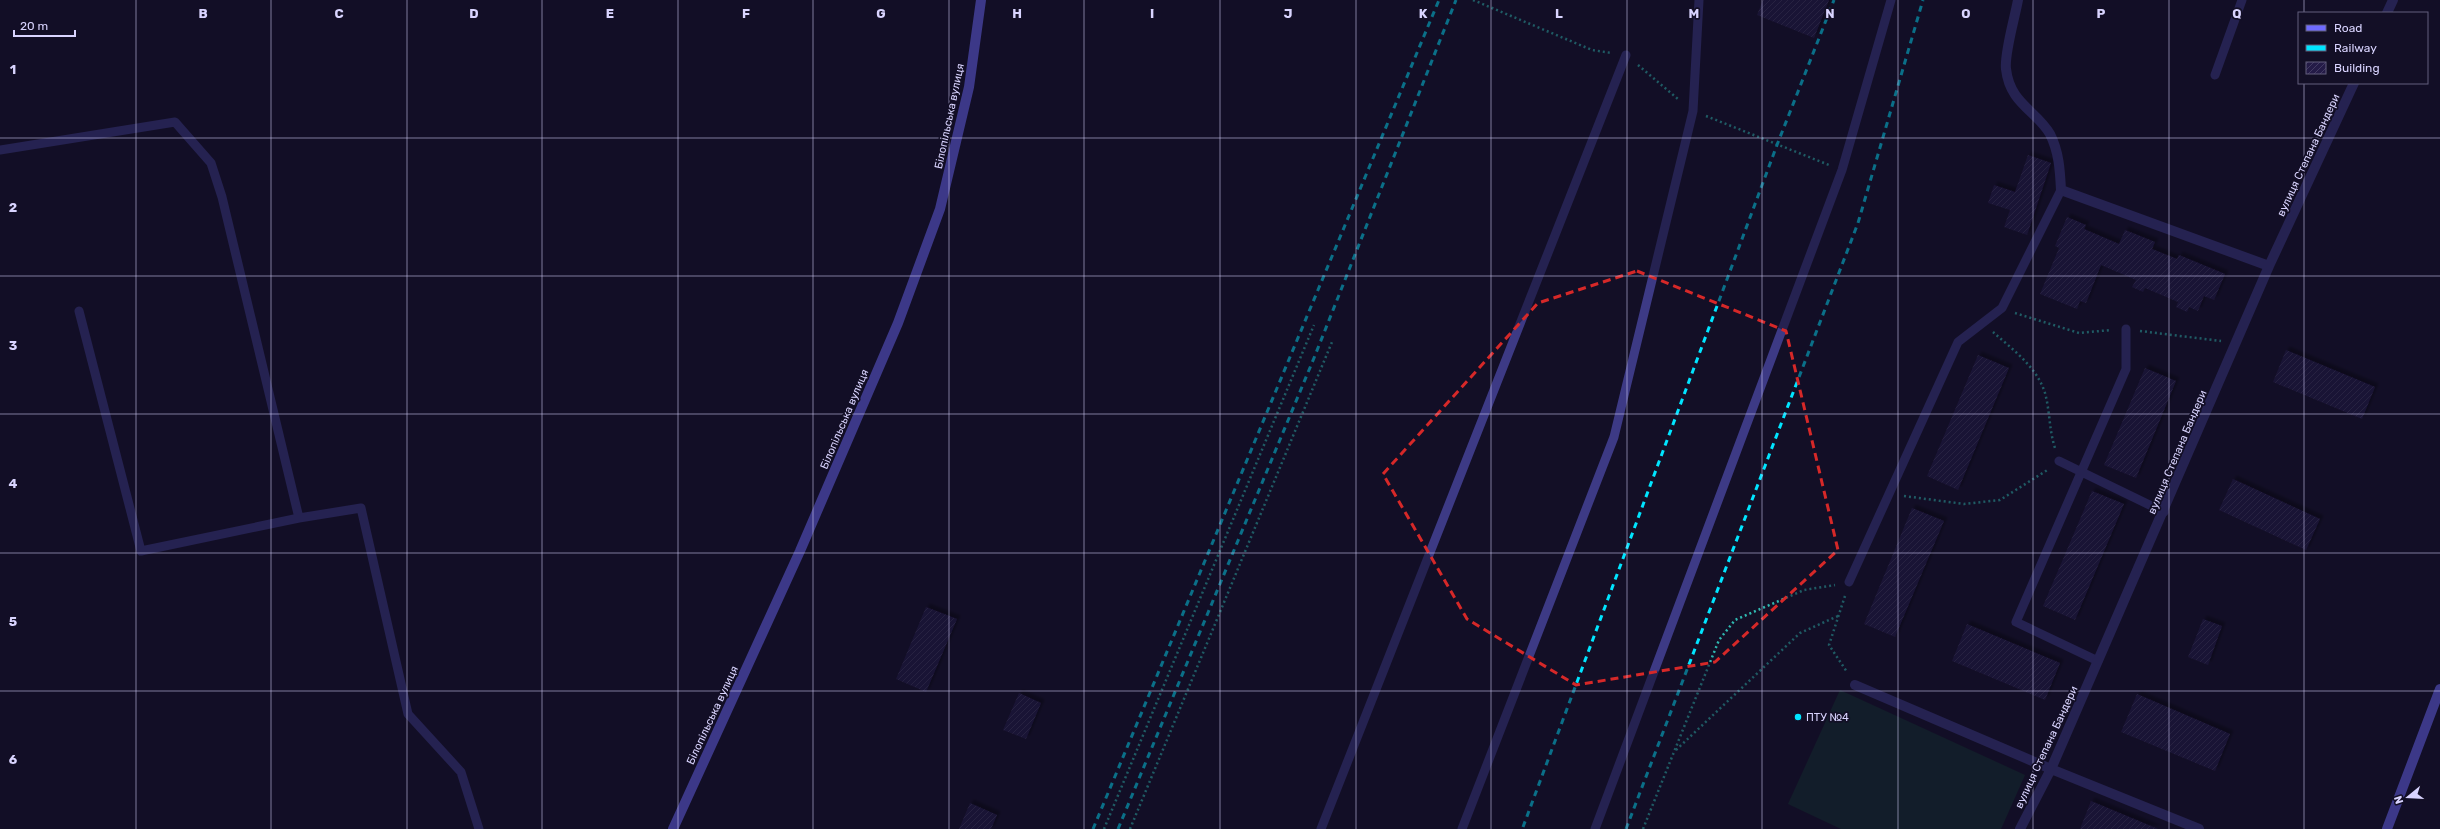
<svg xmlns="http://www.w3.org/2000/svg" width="2440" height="829" font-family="Rubik,sans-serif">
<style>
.pitch{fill:#12302f}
.building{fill:url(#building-hatch);filter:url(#shadow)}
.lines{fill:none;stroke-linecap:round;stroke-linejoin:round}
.path{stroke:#2fb8b0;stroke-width:2.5;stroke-dasharray:2 3;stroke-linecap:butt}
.lane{stroke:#3d3a85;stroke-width:9}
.street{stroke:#3d3a85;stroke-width:10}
.secondary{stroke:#6f6bff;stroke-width:10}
.rail{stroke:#00e5ff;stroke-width:3;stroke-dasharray:6 5;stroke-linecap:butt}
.marked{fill:none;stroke:#d62828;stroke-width:3;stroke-dasharray:8 5;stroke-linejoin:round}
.grid{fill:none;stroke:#d9d4ff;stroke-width:1;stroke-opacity:0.55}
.poi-dot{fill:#00e5ff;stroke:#130f26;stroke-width:1.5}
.labels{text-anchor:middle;stroke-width:3.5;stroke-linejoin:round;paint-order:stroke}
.street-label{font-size:11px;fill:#d9d4ff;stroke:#130f26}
.poi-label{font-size:11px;fill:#d9d4ff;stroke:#130f26;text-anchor:start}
.grid-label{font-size:13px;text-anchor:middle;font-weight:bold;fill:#d9d4ff;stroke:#130f26;stroke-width:3.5;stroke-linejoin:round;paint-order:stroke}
</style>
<defs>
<pattern id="building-hatch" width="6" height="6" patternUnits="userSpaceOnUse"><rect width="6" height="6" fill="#241b47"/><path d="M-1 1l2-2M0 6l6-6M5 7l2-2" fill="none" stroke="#433b63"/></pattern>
<filter id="shadow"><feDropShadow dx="3.5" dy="-3.5" stdDeviation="1" flood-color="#0009"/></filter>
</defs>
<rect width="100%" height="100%" fill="#130f26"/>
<!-- pitch -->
<path class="pitch" d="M1840 690 2025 775 2001 829H1841L1788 804Z"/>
<!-- building -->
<path class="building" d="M1763 0H1829L1814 38 1757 15Z
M2028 155 2051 163 2027 235 2004 227 2010 210 1988 203 1994 185 2015 192Z
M2067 217 2086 225 2084 229 2119 244 2125 230 2155 242 2152 249 2177 259 2179 255 2225 274 2214 300 2204 296 2198 311 2189 307 2187 312 2176 307 2178 302 2145 288 2143 292 2132 287 2136 280 2101 265 2086 303 2080 301 2077 309 2040 294 2059 248 2055 246Z
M2286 350 2375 387 2362 419 2273 382Z
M1978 355 2009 368 1958 490 1927 476Z
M2145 368 2176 381 2136 478 2104 465Z
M2233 479 2320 519 2306 550 2219 510Z
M2092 491 2124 504 2075 620 2043 606Z
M1912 508 1944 521 1895 637 1864 624Z
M926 607 957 619 926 692 896 679Z
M2203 619 2222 626 2208 665 2188 657Z
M1967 624 2060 663 2045 700 1952 661Z
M1019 693 1041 703 1026 739 1003 730Z
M2137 694 2230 734 2215 771 2121 732Z
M2091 801 2158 829H2080Z
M970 803 997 815 991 829H959Z"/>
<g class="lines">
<!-- path -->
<path class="path" d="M1473 0 1592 50 1612 53
M1638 65 1678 99
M1706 116 1829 165
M2015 313 2079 333 2111 330
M2140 331 2221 341
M1993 332C2012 349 2037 367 2045 393 2050 411 2049 430 2055 448
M1904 496 1964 504 2000 500 2049 469
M1845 596 1829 645 1847 672
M1676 750 1800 633 1838 616
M1104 829 1314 325
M1130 829 1332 342
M1643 829 1719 640 1735 620 1804 590 1835 585"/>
<!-- lane -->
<path class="lane" d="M2215 75 2242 0
M0 150 175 122 211 163 222 197 299 518
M79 311 141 551 299 518 361 508 408 714 461 772 479 829
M2059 461 2164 512
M1849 582 1958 342 2002 308 2061 190
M2098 661 2016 622 2126 369V329
M1321 829 1626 55
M1462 829 1614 437 1693 111 1699 0
M1595 829 1842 170 1891 0"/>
<!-- street -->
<path class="street" d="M2018 0C2015 17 2004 54 2006 69 2010 104 2036 110 2050 134 2059 152 2060 170 2061 190L2269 266
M2387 13 2393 0
M1855 685 2051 769 2199 829
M2020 829 2051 769 2269 266 2354 83"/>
<!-- secondary -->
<path class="secondary" d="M673 829 800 551 898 323 940 209 969 87 981 0
M2387 829 2440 689"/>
<!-- rail -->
<path class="rail" d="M1523 827 1777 145 1834 0
M1093 829 1439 0
M1118 829 1314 358 1456 0
M1626 829 1858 223 1923 0"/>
</g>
<!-- marked area -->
<path d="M0 0H2440V829H0ZM1637 271 1786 331 1838 550 1715 662 1576 685 1467 619 1383 474 1538 303Z" fill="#130f26" fill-opacity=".55" fill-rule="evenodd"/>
<path class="marked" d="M1637 271 1786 331 1838 550 1715 662 1576 685 1467 619 1383 474 1538 303Z"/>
<!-- grid -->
<path class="grid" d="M136 0V829M271 0V829M407 0V829M542 0V829M678 0V829M813 0V829M949 0V829M1084 0V829M1220 0V829M1356 0V829M1491 0V829M1627 0V829M1762 0V829M1898 0V829M2033 0V829M2169 0V829M2304 0V13M2304 83V829M0 138H2440M0 276H2440M0 414H2440M0 553H2440M0 691H2440"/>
<!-- markers -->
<circle class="poi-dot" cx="1798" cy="717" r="4"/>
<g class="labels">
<!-- street labels -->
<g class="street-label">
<text transform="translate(949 116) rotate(-78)" y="4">Білопільська вулиця</text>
<text transform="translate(2308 155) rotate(-65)" y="4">вулиця Степана Бандери</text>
<text transform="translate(844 419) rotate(-67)" y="4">Білопільська вулиця</text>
<text transform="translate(2177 452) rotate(-67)" y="4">вулиця Степана Бандери</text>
<text transform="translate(712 715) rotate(-65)" y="4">Білопільська вулиця</text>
<text transform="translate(2046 747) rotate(-65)" y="4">вулиця Степана Бандери</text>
</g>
<!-- poi labels -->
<g class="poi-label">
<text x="1806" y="721">ПТУ №4</text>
</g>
</g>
<g class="grid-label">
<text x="203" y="18">B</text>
<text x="339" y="18">C</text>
<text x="474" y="18">D</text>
<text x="610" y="18">E</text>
<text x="746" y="18">F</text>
<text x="881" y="18">G</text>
<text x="1017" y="18">H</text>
<text x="1152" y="18">I</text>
<text x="1288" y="18">J</text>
<text x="1423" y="18">K</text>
<text x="1559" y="18">L</text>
<text x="1694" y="18">M</text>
<text x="1830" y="18">N</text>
<text x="1966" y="18">O</text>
<text x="2101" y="18">P</text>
<text x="2237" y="18">Q</text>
<text x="13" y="74">1</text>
<text x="13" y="212">2</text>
<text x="13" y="350">3</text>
<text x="13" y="488">4</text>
<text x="13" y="626">5</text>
<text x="13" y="764">6</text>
</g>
<!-- legend -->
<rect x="2298" y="12" width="130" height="72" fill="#130f26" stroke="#625e7d"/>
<rect x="2306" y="25" width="20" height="6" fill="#6f6bff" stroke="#625e7d"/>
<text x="2334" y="32" font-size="12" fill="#d9d4ff">Road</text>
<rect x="2306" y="45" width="20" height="6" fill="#00e5ff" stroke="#625e7d"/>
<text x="2334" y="52" font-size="12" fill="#d9d4ff">Railway</text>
<rect x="2306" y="62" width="20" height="12" fill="url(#building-hatch)" stroke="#625e7d"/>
<text x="2334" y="72" font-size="12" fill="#d9d4ff">Building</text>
<!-- north arrow -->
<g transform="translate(2408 797) rotate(252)" stroke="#130f26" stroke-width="3" paint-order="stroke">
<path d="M0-3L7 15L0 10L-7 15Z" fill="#d9d4ff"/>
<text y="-6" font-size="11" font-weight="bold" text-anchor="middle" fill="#d9d4ff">N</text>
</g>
<!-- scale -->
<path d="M14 30v6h61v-6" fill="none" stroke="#d9d4ff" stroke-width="2"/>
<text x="20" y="30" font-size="12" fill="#d9d4ff" stroke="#130f26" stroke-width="3" paint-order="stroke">20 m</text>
</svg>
